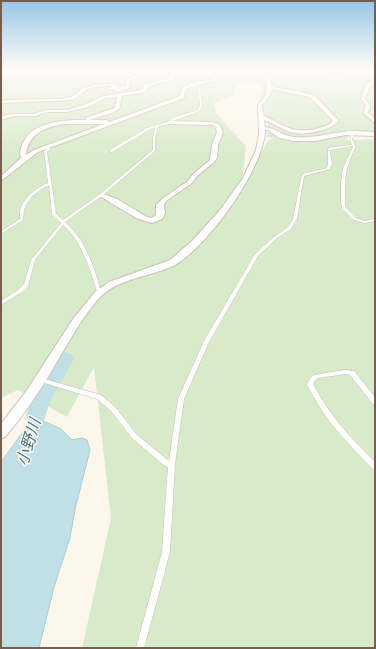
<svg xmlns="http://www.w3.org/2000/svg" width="376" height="649" font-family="'Nunito Sans','Noto Sans JP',sans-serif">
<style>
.green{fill:#d7eaca;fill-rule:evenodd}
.water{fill:#c0e0e5;stroke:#a7cfd7}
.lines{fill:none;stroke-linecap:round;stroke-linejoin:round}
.river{fill:#c0e0e5;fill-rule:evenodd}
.lane-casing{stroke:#cebeb1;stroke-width:1}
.street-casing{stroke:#cebeb1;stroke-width:2}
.lane{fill:#fff;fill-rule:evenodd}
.street{fill:#fff;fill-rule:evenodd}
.labels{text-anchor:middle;stroke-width:3;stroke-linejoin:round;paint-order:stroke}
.near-water-label{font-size:16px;font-style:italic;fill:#467781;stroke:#fefaf2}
</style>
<rect width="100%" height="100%" fill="#fcf6eb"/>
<!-- green -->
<path class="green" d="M1 69H375V134L349 131 347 140 375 139V648H82L111 518 94 367 67 417 18 390 1 398ZM243 82 262 85 259 101C268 115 270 121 266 137L276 139H269L241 189 246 146 216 113 214 103 233 96 236 93 234 89Z"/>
<!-- water -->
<path class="water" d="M39 396H44L39 414V419L61 429 72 440 82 438 87 440 90 450 75 509 70 538 54 587 39 648H1V462L31 421Z"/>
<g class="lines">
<!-- river -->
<path class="river" d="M65 352 71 354 74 359 51 399 43 423 36 425 29 423 26 416 35 390 59 354Z"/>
<!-- lane casing -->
<g class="lane-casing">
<path id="lane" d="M306 69H309L344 76 343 77Z
M190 84 200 88 202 104 200 111 175 120 170 124 158 126 155 138V151L102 196 65 222C86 240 94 267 101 292V293L99 294 97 292C90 268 82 242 63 225L35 260 28 286 22 292 1 305V301L18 290 24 284 31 260 61 223 52 214 49 185C38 190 27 199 24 210 23 213 24 217 23 220L1 234V231L20 219C20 218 20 213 20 212 21 200 37 187 48 183L44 151 49 148 51 149 47 152 56 214 63 220 100 194 153 150V138L155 127 149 130 112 152H110V150L147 128 168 122 173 118 198 110 200 104 198 88 189 85Z
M353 132 354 133 352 139 355 145V147L347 168 345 182V204L346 208 356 218 365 221 375 219V221L365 223 354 220 342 208 341 204V182L343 168 353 147 352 146 330 150 332 164 330 169 304 176 297 219 291 229 276 239 258 256 209 342 184 399 175 464 170 552 144 648H136L162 552 168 467 165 466 133 439 111 411 97 399 41 382H39L38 380 39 378H41L101 395 115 407 137 435 169 461 178 399 204 341 255 254 274 237 288 227 293 219 302 174 327 168 328 164V148L352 145 350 139 352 133Z
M345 370 354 371 375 397V405L373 404 350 375 345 374 318 378 315 380 313 384C329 415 351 438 375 462V470L373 469C346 442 324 419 307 384L311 377 314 375Z"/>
</g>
<!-- street casing -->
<g class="street-casing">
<path id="street" d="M161 69H169L130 80 129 88 117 92 115 90 106 89 113 86C104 86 94 85 87 90 80 94 78 98 70 100L1 103V101L10 100 61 99 72 97 83 88 94 85 115 84 120 86 117 88 125 86 128 78Z
M173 69H177L172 80 149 86 146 92 122 96 119 109 112 113 88 120 85 118 115 108 117 97 106 98 88 107 67 112H47L35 116H13L1 120V116L13 114H34L46 110H67L84 105 103 96 142 90 145 84 169 78Z
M188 69H209L206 72H196Z
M228 69H232L216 80 188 88 185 90 184 98 38 152 1 181V176L21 158C19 153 21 146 24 141 37 116 83 120 106 120L109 122 180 96C182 80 202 84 214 78 219 75 223 72 228 69ZM65 124H104L34 150 26 155C28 133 46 127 65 124Z
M281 69H289L331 79H334L355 69H360L335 81 285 70 271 77V86L314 95 339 121C333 127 327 129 319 131 290 138 289 130 264 120L265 127C276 128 282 136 294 137 311 139 326 134 343 132 354 130 365 132 375 132V136L345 135 315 141H294L279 138 268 130H265C265 167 207 247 175 265 151 277 119 278 100 297 82 317 69 342 55 365 40 391 24 415 5 437L1 439V424L27 390 73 319 95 292 109 282 170 260 193 240 220 210 243 178 256 150 259 134 258 105 266 95 267 76ZM271 89 310 97 333 121C328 126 322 127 315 129 292 134 284 125 264 116L262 105 270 95Z
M375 80V83L371 85 365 98 370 106 368 113 375 118V123L363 113 366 106 361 98 367 83Z
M169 121 212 122 219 124 223 132 218 145 217 158 214 162 197 176 192 183 166 201 164 205 165 214 162 219 152 223 136 218 98 195 101 193 117 199 147 217 151 218 156 215V205L162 199 188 181 193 174 210 160 212 145 217 132 215 126 211 125 167 124V122Z"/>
</g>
<!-- lane -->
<use href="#lane" class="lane"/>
<!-- street -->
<use href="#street" class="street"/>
</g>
<!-- sky -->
<linearGradient id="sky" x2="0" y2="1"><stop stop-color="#98c6e7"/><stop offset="0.43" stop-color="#fefbf6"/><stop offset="1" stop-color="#fefbf6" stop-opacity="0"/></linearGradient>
<rect width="376" height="160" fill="url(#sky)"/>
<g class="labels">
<!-- near-water labels -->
<g class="near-water-label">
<text transform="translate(28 442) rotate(-73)" y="6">小野川</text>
</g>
</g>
<!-- border -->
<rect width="376" height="649" fill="none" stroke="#775d4f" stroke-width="4"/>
</svg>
